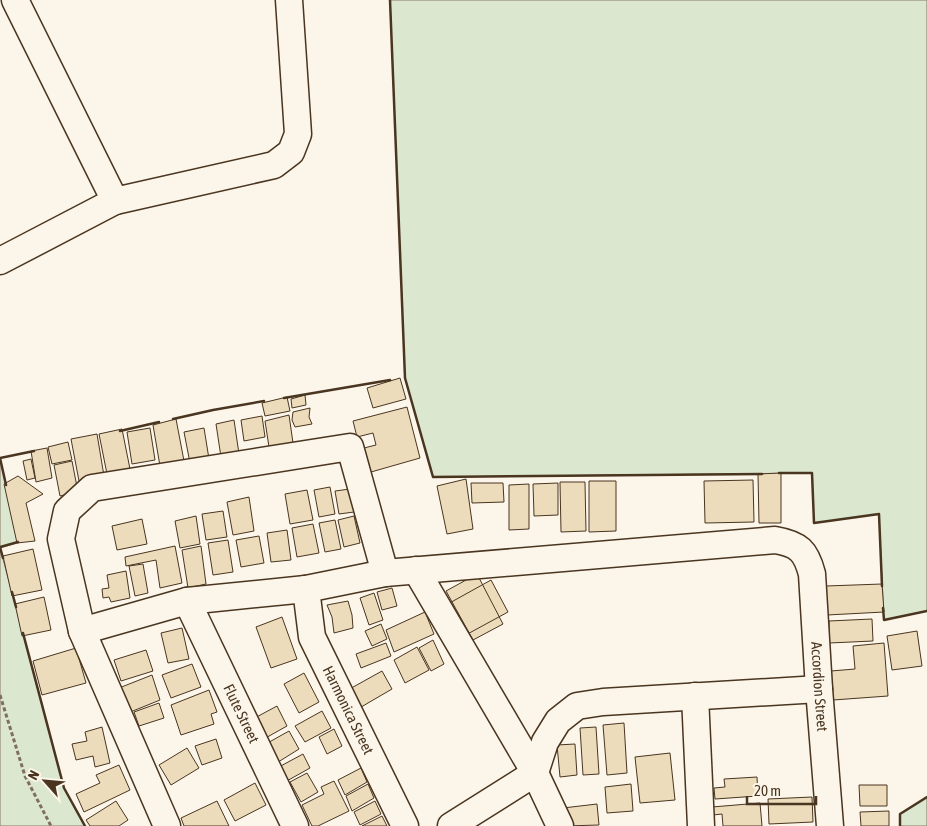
<svg xmlns="http://www.w3.org/2000/svg" width="927" height="826" font-family="'Asap Condensed',sans-serif">
<style>
.green{fill:#dce7d0;stroke:#887966}
.building{fill:#ecdcbc;stroke:#4a3520}
.lines{fill:none;stroke-linecap:round;stroke-linejoin:round}
.minor-casing{stroke:#4a3520;stroke-width:29}
.path{stroke:#7f6f5c;stroke-width:3;stroke-dasharray:4 2.5;stroke-linecap:butt}
.minor{stroke:#fbf6e9;stroke-width:26}
.wall{stroke:#4a3520;stroke-width:2.5}
.labels{text-anchor:middle;stroke-width:4;stroke-linejoin:round;paint-order:stroke}
.street-label{font-size:15px;fill:#4a3520;stroke:#fbf6e9}
</style>
<rect width="100%" height="100%" fill="#fbf6e9"/>
<!-- green -->
<path class="green" d="M390 0H927V611L884 620 879 514 814 523 812 473 433 477 405 378Z
M0 458 20 542 0 548 64 788 85 826H0Z
M927 797V826H900V814Z"/>
<!-- building -->
<path class="building" d="M400 378 406 399 373 408 367 388Z
M305 395 306 405 292 408 291 399Z
M287 397 290 411 265 416 262 403Z
M407 407 420 458 371 472 364 448 376 445 373 433 357 437 353 421Z
M310 408 309 417 312 424 295 427 292 420 293 412Z
M289 415 294 450 269 447 265 421Z
M262 416 265 437 244 441 241 420Z
M176 419 184 461 160 466 153 425Z
M234 420 239 454 221 457 216 424Z
M150 428 155 460 132 464 127 432Z
M204 428 209 459 190 463 184 432Z
M122 429 130 469 107 474 99 434Z
M97 434 104 476 79 481 71 439Z
M68 442 72 460 52 464 48 447Z
M47 448 52 478 36 482 31 451Z
M31 459 35 478 27 480 23 461Z
M72 461 78 492 60 496 54 465Z
M781 473V523H759L758 474Z
M18 476 43 494 26 503 35 541 17 543 4 484Z
M466 479 473 529 447 534 437 486Z
M753 480 754 522 705 523 704 481Z
M589 481H616V531L589 532Z
M560 482H585L586 531 561 532Z
M471 483H503L504 502 472 503Z
M558 483V515L534 516 533 484Z
M529 484V529L509 530V485Z
M330 487 335 514 319 517 314 490Z
M350 489 354 512 339 514 335 491Z
M307 490 313 520 290 524 285 494Z
M249 497 254 531 233 535 227 502Z
M223 511 227 537 206 540 202 514Z
M196 516 200 544 180 548 175 521Z
M354 516 360 543 344 547 338 520Z
M142 519 147 544 117 550 112 526Z
M335 520 341 549 325 552 319 523Z
M313 524 319 553 297 557 292 528Z
M287 530 291 560 271 562 267 533Z
M259 536 264 563 241 567 236 540Z
M228 540 233 572 213 575 208 543Z
M175 546 182 583 160 588 156 560 126 566 125 557Z
M201 546 206 584 188 588 182 550Z
M33 549 42 590 12 596 3 556Z
M143 564 148 593 135 596 129 566Z
M126 571 130 598 111 602 109 597 103 598 102 589 109 588 107 575Z
M477 574 503 624 473 640 446 591Z
M491 580 508 612 462 637 446 605Z
M882 584 884 612 827 615 826 586Z
M392 588 397 606 382 610 377 592Z
M374 593 383 620 369 625 360 598Z
M44 597 51 630 22 636 15 604Z
M348 601 352 615 353 628 334 633 332 617 327 605Z
M425 612 434 634 394 652 386 630Z
M282 617 297 659 271 668 256 627Z
M872 619 873 641 829 643V621Z
M381 624 387 639 372 646 365 631Z
M182 628 189 659 168 663 161 633Z
M917 631 922 666 892 670 887 636Z
M433 640 444 664 431 671 419 648Z
M386 643 391 656 361 668 356 654Z
M884 643 888 696 833 700 831 671 855 669 853 646Z
M417 647 429 670 405 683 394 660Z
M76 648 86 683 42 695 33 661Z
M146 650 153 671 121 681 114 660Z
M192 664 201 687 171 698 162 675Z
M382 671 392 689 356 710 346 691Z
M304 673 319 702 299 713 284 684Z
M152 675 160 700 128 713 119 688Z
M209 690 217 712 211 714 214 724 181 735 171 705Z
M159 703 164 718 139 726 134 712Z
M277 706 287 726 262 740 251 720Z
M322 711 331 728 305 742 295 726Z
M624 723 627 773 607 775 603 725Z
M102 727 110 763 95 767 93 756 76 760 72 744 87 741 85 732Z
M596 727 599 774 583 775 580 728Z
M334 729 342 746 327 754 319 737Z
M289 731 299 749 275 764 264 745Z
M216 739 222 758 202 765 195 746Z
M575 744 577 775 560 777 557 745Z
M187 748 199 768 171 785 159 765Z
M670 753 675 800 640 803 635 757Z
M303 754 310 768 285 782 277 768Z
M119 765 130 790 84 812 76 794 100 783 96 775Z
M361 768 367 782 345 795 338 780Z
M307 773 318 792 301 802 290 782Z
M757 777 758 796 715 799 714 788 725 787 724 779Z
M334 781 349 811 318 826H312L302 805 324 794 321 787Z
M255 783 266 805 235 821 224 800Z
M368 784 374 798 352 811 346 796Z
M631 784 633 811 607 813 605 787Z
M859 785H887V806H860Z
M812 797 813 822 769 824 768 799Z
M116 801 128 820 119 826H90L86 820Z
M217 801 229 826H184L181 818Z
M375 801 381 814 360 825 354 812Z
M760 803 762 826H723L722 814 713 815 712 807Z
M597 804 599 825 565 826 563 808Z
M889 811V826H861L860 812Z
M382 816 387 826H362Z"/>
<g class="lines">
<!-- minor casing -->
<g class="minor-casing">
<g id="minor">
<path d="M15 0 115 201 274 165 291 152 298 134 289 0"/>
<path d="M0 261 115 201"/>
<path d="M416 570 535 773 560 826"/>
<path id="s1" d="M306 589 312 637 405 826"/>
<path id="s2" d="M187 601 295 826"/>
<path d="M82 631 61 539 67 511 92 488 350 447 385 573"/>
<path d="M695 696 701 826"/>
<path id="s3" d="M167 826 82 631 187 601 306 589 385 573 775 540C799 544 806 551 812 574L819 689 830 826"/>
<path d="M451 826 535 773 545 742 558 721 577 706 603 702 819 689"/>
</g>
</g>
<!-- path -->
<path class="path" d="M0 695 25 776 51 826"/>
<!-- minor -->
<use href="#minor" class="minor"/>
<!-- wall -->
<path class="wall" d="M390 0 405 378 433 477 762 474
M284 398 390 380
M173 419 213 410 264 401
M120 431 159 422
M0 458 34 451
M0 458 6 485
M779 473H812L814 523 879 514 882 586
M3 558 0 547 18 542
M12 592 16 607
M883 608 884 620 927 611
M23 633 64 788 85 826
M900 826V814L927 797"/>
</g>
<g class="labels">
<!-- street labels -->
<g class="street-label">
<text dy="5" stroke="none"><textPath href="#s3" startOffset="1081">Accordion Street</textPath></text>
<text dy="5" stroke="none"><textPath href="#s1" startOffset="130">Harmonica Street</textPath></text>
<text dy="5" stroke="none"><textPath href="#s2" startOffset="125">Flute Street</textPath></text>
</g>
</g>
<!-- north arrow -->
<g transform="translate(45 781) rotate(297)" stroke="#fbf6e9" stroke-width="4" paint-order="stroke">
<path d="M0-4L9 19L0 12L-9 19Z" fill="#4a3520"/>
<text y="-8" font-size="14" font-weight="bold" text-anchor="middle" fill="#4a3520">N</text>
</g>
<!-- scale -->
<path d="M747 796v8h69v-8" fill="none" stroke="#4a3520" stroke-width="2.5"/>
<text x="754" y="796" font-size="15" fill="#4a3520" stroke="#fbf6e9" stroke-width="4" paint-order="stroke">20 m</text>
</svg>
